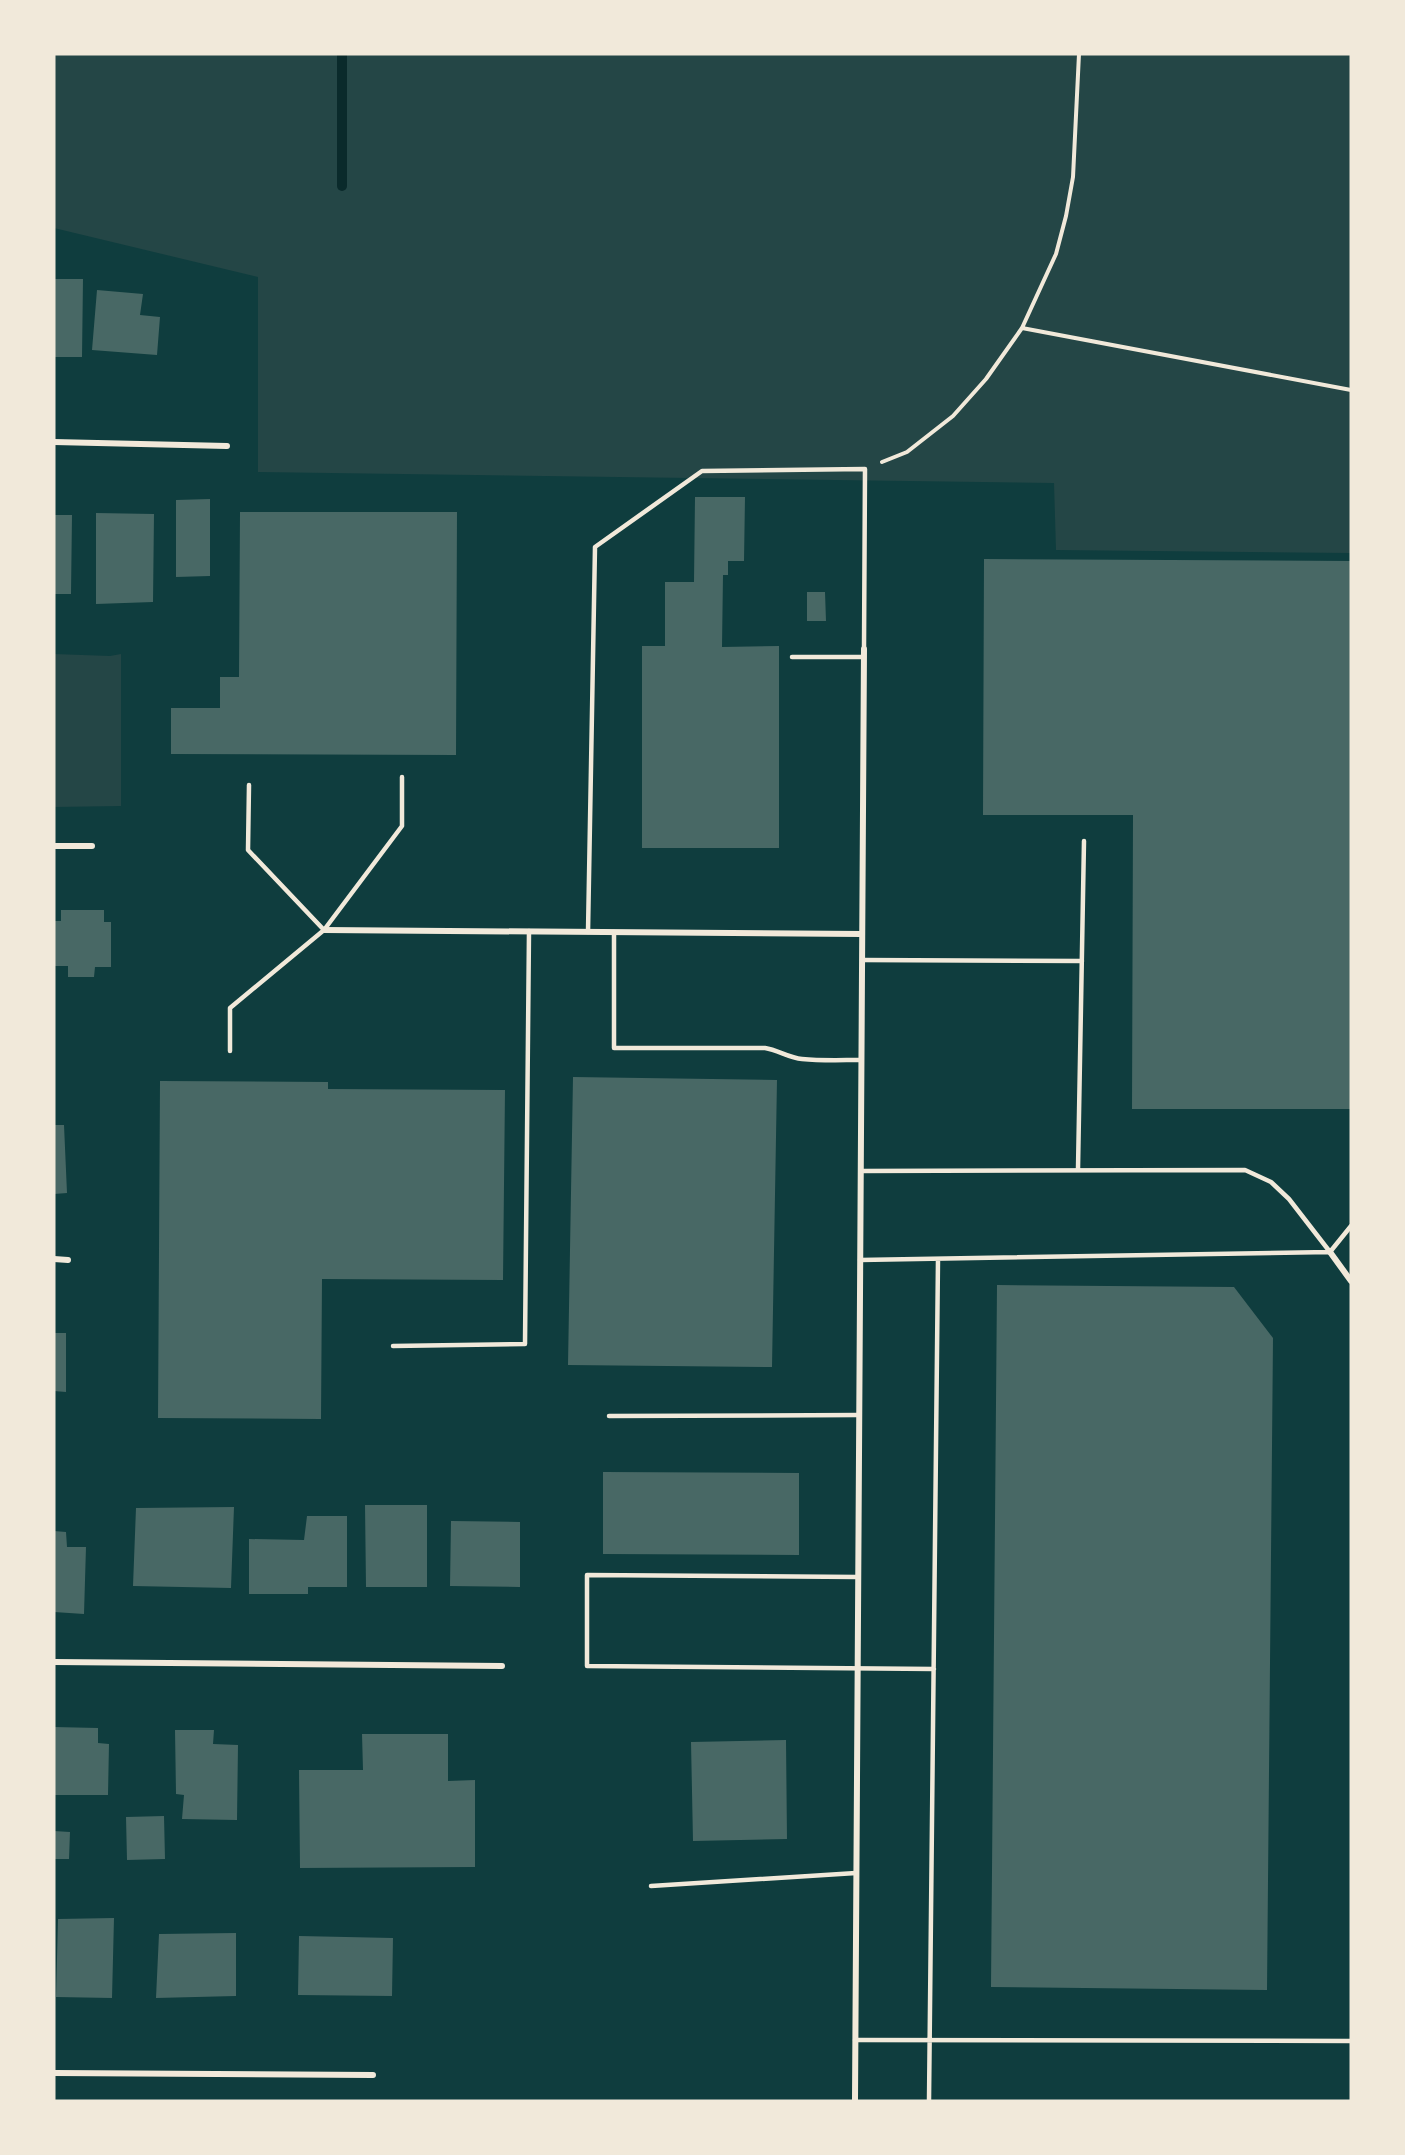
<svg xmlns="http://www.w3.org/2000/svg" width="1405" height="2155" font-family="'Source Sans 3',sans-serif">
<style>
.green{fill:#244646}
.lines{fill:none;stroke-linecap:round;stroke-linejoin:round}
.stream{stroke:#0a2a2b;stroke-width:10}
.building{fill:#486865}
.path{stroke:#f1e9da;stroke-width:4}
.service{stroke:#f1e9da;stroke-width:4.5}
.minor{stroke:#f1e9da;stroke-width:6}
</style>
<rect width="100%" height="100%" fill="#0f3d3e"/>
<!-- green -->
<path class="green" d="M54 54H1351V553L1056 550 1054 483 258 472V277L54 228Z
M54 654 110 656 121 654V806L54 807Z"/>
<g class="lines">
<!-- stream -->
<path class="stream" d="M342 54V186"/>
</g>
<!-- building -->
<path class="building" d="M54 279H83L82 357H54Z
M97 290 143 294 140 315 160 317 157 355 92 350Z
M695 497H745L744 561H728V575H723L722 647 779 646V848H642V646H665V582H694Z
M210 499V576L176 577V500Z
M240 512H457L456 755 171 754V708H220V677H239Z
M96 513 154 514 153 602 96 604Z
M54 515H72L71 594H54Z
M984 559 1351 561V1109H1132L1133 815H983Z
M807 592H825L826 621H807Z
M61 910H104V922H111V967H95L94 977H68V966H54V921H61Z
M573 1077 777 1080 772 1367 568 1365Z
M160 1081 328 1082V1089L505 1090 503 1280 322 1279 321 1419 158 1418Z
M54 1125H64L67 1193 54 1194Z
M997 1285 1234 1287 1273 1338 1267 1990 991 1987Z
M54 1333H66V1392L54 1391Z
M603 1472 799 1473V1555L603 1554Z
M365 1505H427V1587H366Z
M234 1507 231 1588 133 1586 136 1508Z
M307 1516H347V1587H308V1594H249V1539L304 1540Z
M451 1521 520 1522V1587L450 1586Z
M54 1531 66 1532 67 1547H86L84 1614 54 1612Z
M54 1727 98 1728V1743L109 1744 108 1795H54Z
M175 1730H214L213 1744 238 1745 237 1820 182 1819 184 1795 176 1794Z
M362 1734H448V1781L475 1780V1867L300 1868 299 1770H363Z
M786 1740 787 1839 693 1841 691 1742Z
M164 1816 165 1859 127 1860 126 1817Z
M54 1831 70 1832 69 1859H54Z
M114 1918 112 1998 56 1997 58 1919Z
M236 1933V1996L156 1998 159 1934Z
M299 1936 393 1938 392 1996 298 1995Z"/>
<g class="lines">
<!-- path -->
<path class="path" d="M1022 328 1351 390
M882 462 907 452 953 416 986 379 1022 328 1056 254 1066 216 1073 177 1079 54"/>
<!-- service -->
<path class="service" d="M792 657H864
M249 785 248 850 324 930
M588 932 595 547 702 471 865 469 864 649
M614 932V1048H765C778 1050 789 1058 802 1059 822 1061 842 1060 861 1060
M862 960 1082 961
M230 1051V1008L324 930 402 826V777
M1078 1169 1084 841
M861 1171 1245 1170 1271 1182 1289 1199 1330 1252
M1330 1252 1351 1226
M860 1260 1330 1252
M393 1346 525 1344 529 931
M609 1416 859 1415
M858 1577 587 1575V1666L934 1669
M651 1886 856 1873
M855 2040 1351 2041
M929 2101 938 1259"/>
<!-- minor -->
<path class="minor" d="M54 442 227 446
M54 846H92
M324 930 862 934
M1330 1252 1351 1281
M54 1259 68 1260
M54 1662 502 1666
M54 2073 373 2075
M855 2101 864 649"/>
</g>
<!-- border -->
<rect width="1405" height="2155" fill="none" stroke="#f1e9da" stroke-width="111"/>
</svg>
